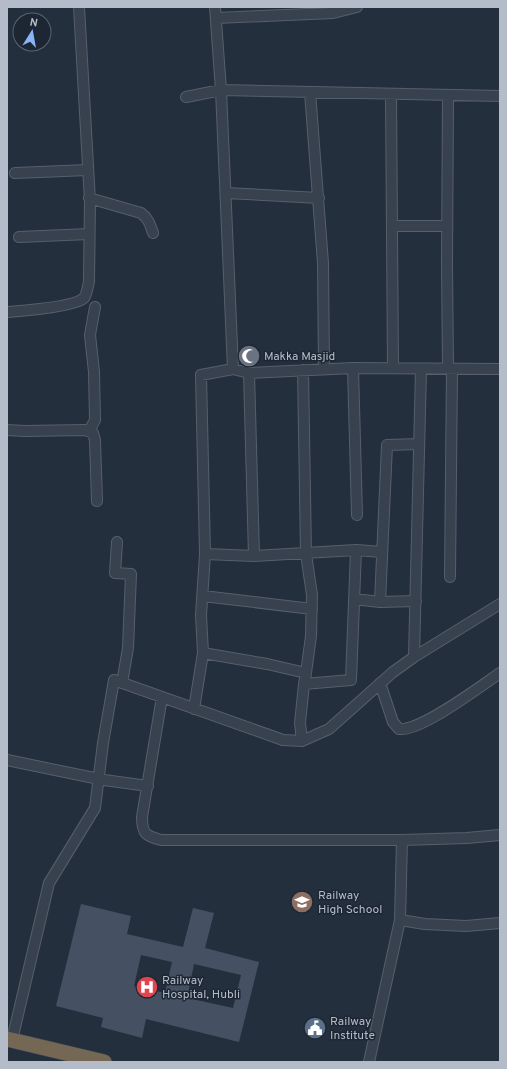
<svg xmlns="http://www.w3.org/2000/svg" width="507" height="1069" font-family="Overpass,sans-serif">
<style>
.building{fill:#455162;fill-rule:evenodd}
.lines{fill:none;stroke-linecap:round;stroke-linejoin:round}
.minor-casing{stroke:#565f6c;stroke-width:12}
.highway-casing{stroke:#434c59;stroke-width:16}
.minor{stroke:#38414e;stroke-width:10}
.highway{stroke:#746855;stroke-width:15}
.labels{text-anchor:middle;stroke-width:3;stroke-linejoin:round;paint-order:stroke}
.poi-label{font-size:12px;fill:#b4bcc9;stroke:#1d2633;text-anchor:start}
</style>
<rect width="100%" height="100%" fill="#242f3e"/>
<!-- building -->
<path class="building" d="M81 904 131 916 127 934 183 947 193 908 214 913 205 948 259 962 239 1042 146 1019 142 1038 101 1027 103 1018 56 1006ZM141 955 172 962 165 993 134 986ZM194 964 241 975 233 1008 187 998Z"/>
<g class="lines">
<!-- minor casing -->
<g class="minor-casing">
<path id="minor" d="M215 7 221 90 233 369
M216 18 333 13 357 7
M310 92 323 263 324 369
M391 94 393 368
M448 95 447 264 448 369
M186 97 221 90 500 96
M15 173 88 170
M226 193 319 198
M89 198 141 213C148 218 150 224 153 233
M392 226H447
M19 237 89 234
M7 312C20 311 75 307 84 298 87 294 88 286 89 281L90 201 79 7
M353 368 357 515
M249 373 254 556
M7 430 25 431 85 430 93 433 95 440 97 501
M89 431 95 420 94 372 90 335 95 307
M117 542 115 573 131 574 128 648 122 683
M382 552 356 550 254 556 205 554 201 375 233 369 249 373 353 368 500 369
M450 577 452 369
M203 596 312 609
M354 599 380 602 416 601
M380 602 387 445 419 444
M203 653 267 664 306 673
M414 657 421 370
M380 683 393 722 399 729C420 732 481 686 500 673
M304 684 351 680 356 550
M162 697 142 817C142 834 146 836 161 840H402L467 838 500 835
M194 709 203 653 201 615 205 554
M302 741 300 723 304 684 306 673 311 636 312 595 306 554 303 370
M7 760 104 780 148 786
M402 840 400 920 425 924 466 926 500 923
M12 1040 49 883 95 808 103 743 114 680 283 740 302 741 329 729 393 672 414 657 500 604
M369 1062 400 920"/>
</g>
<!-- highway casing -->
<g class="highway-casing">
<path id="highway" d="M7 1039 104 1062"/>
</g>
<!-- minor -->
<use href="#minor" class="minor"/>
<!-- highway -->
<use href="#highway" class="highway"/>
</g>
<!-- icons -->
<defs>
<g id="mosque-disc" transform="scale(1.15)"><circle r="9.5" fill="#6b7280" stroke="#1d2633"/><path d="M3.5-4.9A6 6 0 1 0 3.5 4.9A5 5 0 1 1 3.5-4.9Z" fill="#fff"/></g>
<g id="school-disc" transform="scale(1.15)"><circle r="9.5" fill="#8d6e63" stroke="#1d2633"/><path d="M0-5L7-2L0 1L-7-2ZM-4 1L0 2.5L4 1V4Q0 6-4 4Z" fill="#fff"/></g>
<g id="hospital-disc" transform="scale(1.15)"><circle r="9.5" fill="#e0444e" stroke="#1d2633"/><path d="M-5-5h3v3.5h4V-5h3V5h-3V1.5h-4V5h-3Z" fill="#fff"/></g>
<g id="civic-disc" transform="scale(1.15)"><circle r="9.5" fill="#5c6f8a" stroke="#1d2633"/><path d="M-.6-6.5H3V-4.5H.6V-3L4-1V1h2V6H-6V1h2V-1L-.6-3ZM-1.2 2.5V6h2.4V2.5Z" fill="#fff"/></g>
</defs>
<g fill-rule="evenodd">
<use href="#mosque-disc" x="249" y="356"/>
<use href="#school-disc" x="302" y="902"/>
<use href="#hospital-disc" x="147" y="987"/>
<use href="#civic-disc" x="315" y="1028"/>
</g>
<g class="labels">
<!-- poi labels -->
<g class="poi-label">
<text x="264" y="360">Makka Masjid</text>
<text x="318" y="899">Railway<tspan x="318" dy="14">High School</tspan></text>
<text x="162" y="984">Railway<tspan x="162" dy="14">Hospital, Hubli</tspan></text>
<text x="330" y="1025">Railway<tspan x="330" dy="14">Institute</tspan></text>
</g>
</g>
<!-- border -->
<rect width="507" height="1069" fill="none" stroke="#b4bcc9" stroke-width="16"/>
<!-- north arrow -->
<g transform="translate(32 32) rotate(11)"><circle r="19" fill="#1d2633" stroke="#59626f"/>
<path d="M0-3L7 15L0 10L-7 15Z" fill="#8ab4f8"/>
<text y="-6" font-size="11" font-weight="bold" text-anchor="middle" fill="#b4bcc9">N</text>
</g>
</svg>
